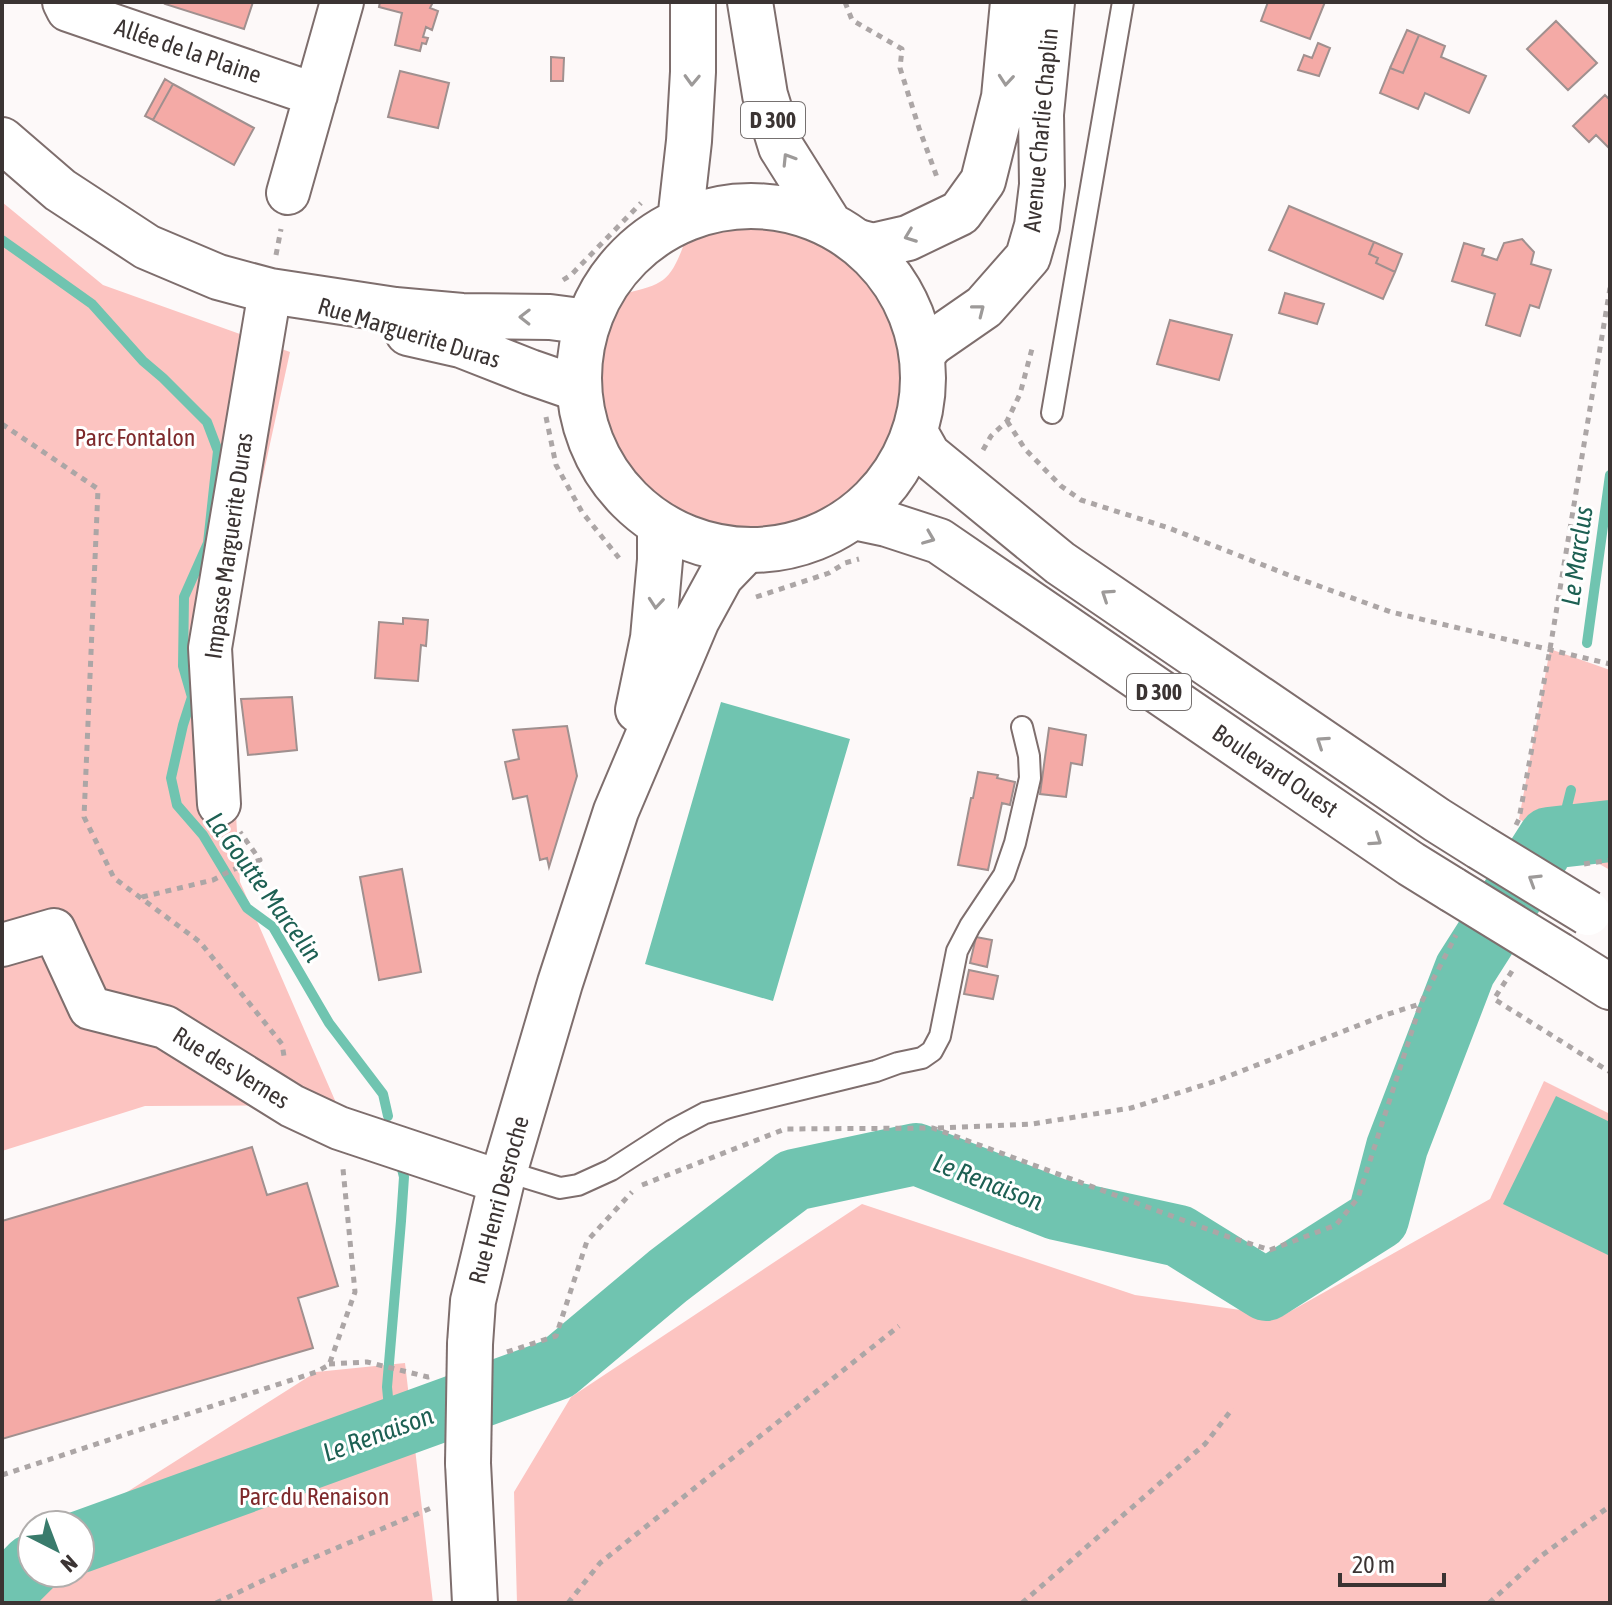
<svg xmlns="http://www.w3.org/2000/svg" width="1612" height="1605" font-family="'Asap Condensed',sans-serif">
<style>
.green{fill:#fcc4c1}
.water{fill:#70c4b0}
.lines{fill:none;stroke-linecap:round;stroke-linejoin:round}
.stream{stroke:#70c4b0;stroke-width:10}
.river{stroke:#70c4b0;stroke-width:62}
.building{fill:#f4aaa6;stroke:#a0908f;stroke-width:2}
.service-casing{stroke:#7e6e6d;stroke-width:24}
.minor-casing{stroke:#7e6e6d;stroke-width:46}
.tertiary-casing{stroke:#7e6e6d;stroke-width:48}
.secondary-casing{stroke:#7e6e6d;stroke-width:48}
.primary-casing{stroke:#7e6e6d;stroke-width:48}
.path{stroke:#aca6a6;stroke-width:5;stroke-dasharray:6 6;stroke-linecap:butt}
.service{stroke:#fff;stroke-width:20}
.minor{stroke:#fff;stroke-width:42}
.tertiary{stroke:#fff;stroke-width:44}
.secondary{stroke:#fff;stroke-width:44}
.primary{stroke:#fff;stroke-width:44}
.tertiary-bridge-casing{stroke:#7e6e6d;stroke-width:48;stroke-linecap:butt}
.primary-bridge-casing{stroke:#7e6e6d;stroke-width:48;stroke-linecap:butt}
.tertiary-bridge{stroke:#fff;stroke-width:44}
.primary-bridge{stroke:#fff;stroke-width:44}
.oneway{stroke:#9d9a99}
.labels{text-anchor:middle;stroke-width:6;stroke-linejoin:round;paint-order:stroke}
.shield{fill:#fff;stroke:#767170;stroke-width:2}
.shield-label{font-size:22px;font-weight:bold;fill:#3b3433}
.street-label{font-size:24px;fill:#3b3433;stroke:#fff}
.park-label{font-size:24px;fill:#7e292b;stroke:#fff}
.water-label{font-size:26px;font-style:italic;fill:#1d6053;stroke:#fff}
</style>
<rect width="100%" height="100%" fill="#fdf9f9"/>
<!-- green -->
<path class="green" d="M2 202 103 285 290 352 226 646 240 882 337 1105 145 1106 2 1151Z
M741 222C759 222 777 223 795 228 834 238 874 269 890 306 910 351 913 395 894 441 882 471 859 496 831 512 728 570 605 506 595 388 592 354 604 325 618 295 666 284 670 283 687 236L713 226Z
M1550 649 1610 670V870L1519 819Z
M1544 1081 1610 1114V1603H517L514 1492 571 1397 862 1204 1135 1295 1282 1316 1490 1199Z
M405 1363 433 1603H2V1571L32 1552V1573H80V1525H75L316 1372Z"/>
<!-- water -->
<path class="water" d="M721 702 850 739 773 1001 645 964Z
M1556 1096 1610 1122V1256L1503 1204Z"/>
<g class="lines">
<!-- stream -->
<path class="stream" d="M2 240 92 304 143 361 163 378 207 422 218 451 208 543 184 597 183 666 192 697 183 725 171 778 177 805 203 835 247 908 273 927 329 1023 383 1094 388 1116
M1587 643 1610 475
M1571 790 1567 806 1598 832
M391 1429 387 1387 401 1221 404 1177 402 1169"/>
<!-- river -->
<path class="river" d="M80 1542 557 1369 668 1276 794 1180 916 1154 1056 1209 1179 1236 1266 1290 1378 1219 1397 1147 1465 970 1549 838 1610 831
M2 1595 32 1565"/>
</g>
<!-- building -->
<path class="building" d="M166 2H253L244 29 165 4Z
M380 2H433L430 8 438 11 432 30 426 27 423 37 428 38 426 44 422 43 420 51 395 45 402 13 379 7Z
M1268 2H1325L1310 39 1261 21Z
M1556 21 1597 63 1568 90 1527 49Z
M1407 30 1419 35 1403 73 1390 68Z
M1419 35 1445 46 1441 57 1486 76 1469 113 1425 93 1418 109 1380 93 1390 68 1403 73Z
M1318 43 1330 48 1319 76 1298 70 1304 55 1312 58Z
M551 57 564 58 563 81H551Z
M400 71 449 83 438 128 388 117Z
M165 79 173 84 153 120 145 116Z
M173 84 254 128 234 165 153 120Z
M1605 95 1610 100V149L1596 135 1589 142 1573 126Z
M1289 206 1374 242 1369 254 1378 258 1376 263 1395 272 1383 299 1269 250Z
M1522 239 1534 252 1531 264 1551 270 1539 308 1530 305 1520 336 1486 325 1495 294 1452 281 1464 243 1484 249 1482 255 1497 260 1504 243Z
M1374 242 1402 254 1395 272 1376 263 1378 258 1369 254Z
M1285 293 1324 304 1317 324 1279 313Z
M1170 320 1232 335 1219 380 1157 364Z
M403 618 428 620 426 646 421 645 418 681 375 678 379 622 403 624Z
M292 697 297 750 248 755 241 699Z
M567 726 577 776 549 867 547 858 540 860 527 796 513 799 505 762 519 759 513 730Z
M1049 728 1086 735 1082 765 1071 763 1066 797 1040 794Z
M978 772 998 775 997 778 1015 782 1010 805 1002 803 988 870 958 865 971 798H973Z
M402 869 421 972 379 980 360 877Z
M976 937 992 940 987 967 970 963Z
M969 970 998 976 993 999 964 994Z
M252 1147 267 1195 307 1183 338 1286 298 1298 313 1348 2 1439V1221Z"/>
<g class="lines">
<!-- service casing -->
<g class="service-casing">
<path id="service" d="M1052 413 1123 2
M505 1171 560 1188 578 1185 611 1170 673 1130 705 1113 876 1071 898 1063 922 1058 932 1051 940 1036 957 951 970 926 1004 875 1015 843 1030 778 1029 756 1022 727"/>
</g>
<!-- minor casing -->
<g class="minor-casing">
<path id="minor" d="M64 2 68 10 316 95
M288 193 342 2
M219 804 210 648 270 291
M2 945 54 930 90 1008 165 1027 292 1106 339 1128 486 1177 502 1180"/>
</g>
<!-- tertiary casing -->
<g class="tertiary-casing">
<path id="tertiary" d="M858 242 873 246 908 238 960 213 983 181 1004 97 1013 2
M922 354 932 343 984 307 1028 257 1037 226 1042 185 1041 114 1052 2
M638 710 653 638 660 560V525
M470 1344 473 1301 502 1180 560 983 616 811 697 620 721 576 746 550
M468 1463 475 1603"/>
</g>
<!-- secondary casing -->
<g class="secondary-casing">
<path id="secondary" d="M2 140 60 190 147 247 218 277 270 291 395 310 462 316 550 317 588 322
M408 333 461 345 530 372 579 389"/>
</g>
<!-- primary casing -->
<g class="primary-casing">
<path id="primary" d="M750 2 765 95 781 147 830 225
M579 378a172 172 0 1 1 344 0a172 172 0 1 1-344 0Z
M680 221 689 141 693 72V2
M915 432 928 455 1060 563 1437 820 1480 847
M854 517 887 524 939 541 1411 864 1453 890
M1559 955 1610 987"/>
</g>
<!-- path -->
<path class="path" d="M845 2 852 20 902 49 900 68 919 128 938 180
M276 255 281 229
M563 280 571 275 641 203
M546 417 556 465 582 512 619 558
M1007 421 1025 449 1061 486 1081 500 1169 528 1291 576 1391 612 1610 664
M2 424 98 489 84 817 114 878 200 942 282 1044 284 1056
M983 450 991 436 1007 421 1020 394 1033 345
M756 597 829 573 845 563 859 559
M1516 825 1519 819 1550 649 1610 288
M1584 864 1610 860
M142 897 213 880 232 870 260 860 240 832
M1512 971 1494 999 1610 1072
M938 1128 1032 1124 1131 1108 1216 1081 1385 1015 1420 1004
M642 1185 785 1129 933 1128 1226 1236 1270 1250 1336 1225 1358 1198 1421 1003 1456 935
M507 1352 556 1336 587 1241 632 1192
M329 1364 367 1362 428 1377 433 1376
M2 1475 316 1372 329 1365 355 1292 343 1169
M216 1603 287 1569 431 1508
M568 1603 600 1563 899 1326
M1022 1603 1205 1444 1233 1408
M1489 1603 1541 1556 1610 1506"/>
<!-- service -->
<use href="#service" class="service"/>
<!-- minor -->
<use href="#minor" class="minor"/>
<!-- tertiary -->
<use href="#tertiary" class="tertiary"/>
<!-- secondary -->
<use href="#secondary" class="secondary"/>
<!-- primary -->
<use href="#primary" class="primary"/>
<!-- tertiary-bridge casing -->
<g class="tertiary-bridge-casing">
<path id="tertiary-bridge" d="M468 1463 470 1344"/>
</g>
<!-- primary-bridge casing -->
<g class="primary-bridge-casing">
<path id="primary-bridge" d="M1480 847 1588 913
M1453 890 1559 955"/>
</g>
<!-- tertiary-bridge -->
<use href="#tertiary-bridge" class="tertiary-bridge"/>
<!-- primary-bridge -->
<use href="#primary-bridge" class="primary-bridge"/>
</g>
<!-- one-way arrows -->
<defs><path id="oneway-chevron" d="M-2-3.5L2.5 0L-2 3.5" fill="none" stroke-width="1.6" stroke-linecap="round" stroke-linejoin="round" transform="scale(2)"/></defs>
<g class="oneway">
<use href="#oneway-chevron" transform="translate(692 80) rotate(92)"/>
<use href="#oneway-chevron" transform="translate(1006 80) rotate(95)"/>
<use href="#oneway-chevron" transform="translate(788 159) rotate(-122)"/>
<use href="#oneway-chevron" transform="translate(910 236) rotate(159)"/>
<use href="#oneway-chevron" transform="translate(979 310) rotate(-38)"/>
<use href="#oneway-chevron" transform="translate(525 317) rotate(-179)"/>
<use href="#oneway-chevron" transform="translate(929 538) rotate(22)"/>
<use href="#oneway-chevron" transform="translate(1107 595) rotate(-146)"/>
<use href="#oneway-chevron" transform="translate(656 603) rotate(95)"/>
<use href="#oneway-chevron" transform="translate(1322 742) rotate(-146)"/>
<use href="#oneway-chevron" transform="translate(1376 840) rotate(34)"/>
<use href="#oneway-chevron" transform="translate(1534 880) rotate(-148)"/>
</g>
<g class="labels">
<!-- shield labels -->
<g class="shield">
<rect x="741" y="102" width="64" height="36" rx="6"/>
<rect x="1127" y="674" width="64" height="36" rx="6"/>
</g>
<g class="shield-label">
<text x="773" y="128">D 300</text>
<text x="1159" y="700">D 300</text>
</g>
<!-- street labels -->
<g class="street-label">
<text transform="translate(188 51) rotate(19)" y="8">Allée de la Plaine</text>
<text transform="translate(1041 130) rotate(-85)" y="8">Avenue Charlie Chaplin</text>
<text transform="translate(409 333) rotate(17)" y="8">Rue Marguerite Duras</text>
<text transform="translate(229 546) rotate(-82)" y="8">Impasse Marguerite Duras</text>
<text transform="translate(1275 771) rotate(34)" y="8">Boulevard Ouest</text>
<text transform="translate(231 1068) rotate(32)" y="8">Rue des Vernes</text>
<text transform="translate(499 1200) rotate(-75)" y="8">Rue Henri Desroche</text>
</g>
<!-- park labels -->
<g class="park-label">
<text x="135" y="446">Parc Fontalon</text>
<text x="314" y="1505">Parc du Renaison</text>
</g>
<!-- water labels -->
<g class="water-label">
<text transform="translate(1577 556) rotate(-82)" y="9">Le Marclus</text>
<text transform="translate(264 887) rotate(54)" y="9">La Goutte Marcelin</text>
<text transform="translate(988 1182) rotate(21)" y="9">Le Renaison</text>
<text transform="translate(378 1434) rotate(-20)" y="9">Le Renaison</text>
</g>
</g>
<!-- border -->
<rect width="1612" height="1605" fill="none" stroke="#3b3433" stroke-width="8"/>
<!-- north arrow -->
<g transform="translate(56 1549) rotate(138)"><circle r="38" fill="#ffffff" stroke="#b1aead" stroke-width="2"/>
<path d="M0-6L14 30L0 20L-14 30Z" fill="#397b6c"/>
<text y="-12" font-size="22" font-weight="bold" text-anchor="middle" fill="#3b3433">N</text>
</g>
<!-- scale -->
<path d="M1340 1573v12h104v-12" fill="none" stroke="#3b3433" stroke-width="4"/>
<text x="1352" y="1573" font-size="24" fill="#3b3433" stroke="#ffffff" stroke-width="6" paint-order="stroke">20 m</text>
</svg>
